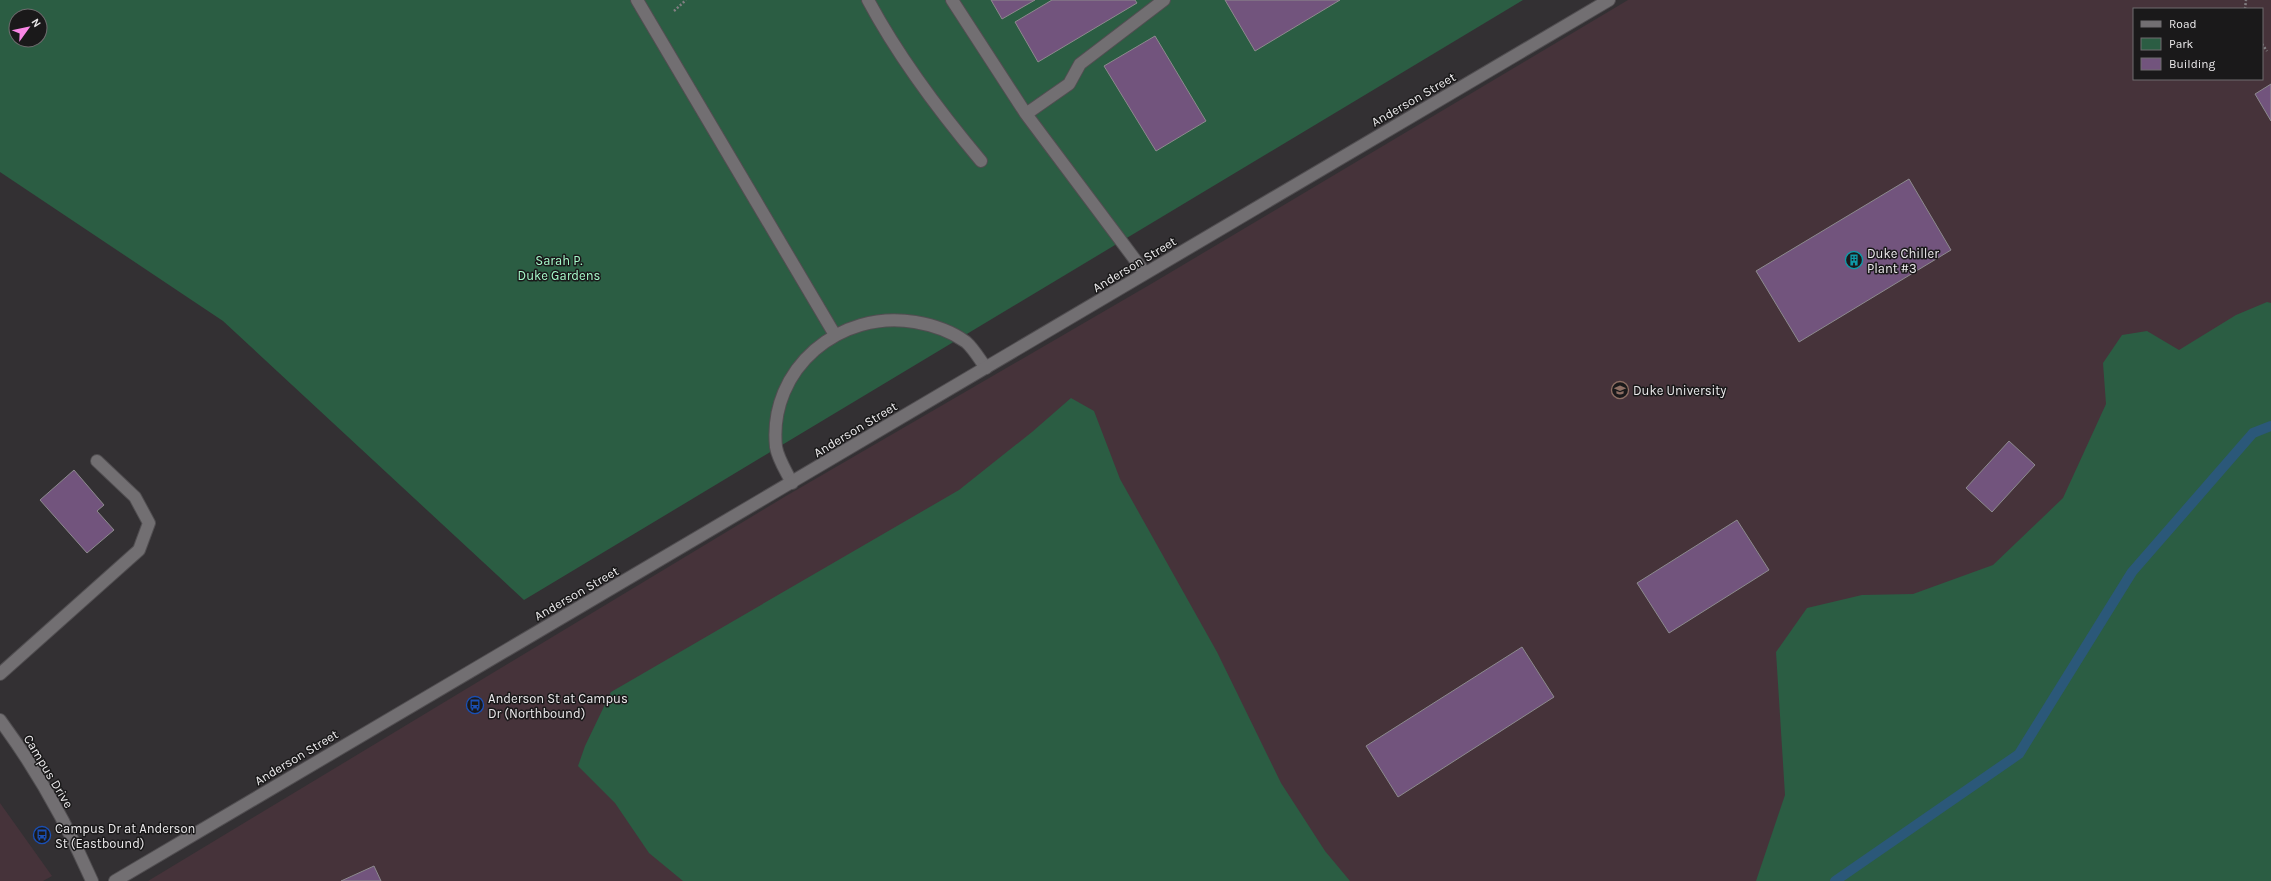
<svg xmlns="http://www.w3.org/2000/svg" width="2271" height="881" font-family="Karla,sans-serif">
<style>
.education{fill:#46333a;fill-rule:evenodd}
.green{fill:#2b5d43;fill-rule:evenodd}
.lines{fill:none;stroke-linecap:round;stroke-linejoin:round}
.stream{stroke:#2b5879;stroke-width:10}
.building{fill:#72547d;stroke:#8d8a8e}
.lane-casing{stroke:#514e51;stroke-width:14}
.street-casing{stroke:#514e51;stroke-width:14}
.secondary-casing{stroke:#514e51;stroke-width:14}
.path{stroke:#827f82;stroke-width:2.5;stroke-dasharray:2 2;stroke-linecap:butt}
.lane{stroke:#726f72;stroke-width:12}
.street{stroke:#726f72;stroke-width:12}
.secondary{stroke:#726f72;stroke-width:12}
.labels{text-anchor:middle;stroke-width:3;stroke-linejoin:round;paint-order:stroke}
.street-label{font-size:13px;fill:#ebe9eb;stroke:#1a191a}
.poi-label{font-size:13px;fill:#ebe9eb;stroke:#1a191a;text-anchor:start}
.park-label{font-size:13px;fill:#a7facb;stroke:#1a191a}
</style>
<rect width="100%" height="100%" fill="#333033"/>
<!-- education -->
<path class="education" d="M1628 0H2271V881H148L786 496 1151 284ZM2134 9H2262V79H2134Z
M0 803 52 876 43 881H0Z"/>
<!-- green -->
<path class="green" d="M0 0H1523L524 600 223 321 0 172ZM16 16H40V40H16Z
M2267 302 2271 303V881H1756L1785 795 1776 652 1807 608 1862 595 1913 594 1993 565 2063 498 2106 404 2103 363 2122 335 2147 331 2179 350 2236 315Z
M1071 398 1094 411 1120 479 1217 652 1281 783 1325 851 1350 881H683L649 853 615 803 578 766 585 746 611 692 959 490 1032 432Z"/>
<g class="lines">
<!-- stream -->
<path class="stream" d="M1835 881 2019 754 2132 572 2253 433 2271 426"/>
</g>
<!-- building -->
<path class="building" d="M991 0H1035L1002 19Z
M1052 0H1135L1137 3 1038 62 1015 22Z
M1225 0H1340L1255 51Z
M1155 36 1206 121 1156 151 1104 66Z
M2271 84V121L2255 94Z
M1909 179 1951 250 1799 342 1756 271Z
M2009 441 2035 465 1992 512 1966 488Z
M74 470 104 505 97 511 114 530 87 553 40 500Z
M1737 520 1769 570 1669 633 1637 583Z
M1522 647 1554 697 1398 797 1366 746Z
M374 866 381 881H341Z"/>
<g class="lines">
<!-- lane casing -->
<g class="lane-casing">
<path id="lane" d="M637 0 835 335
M868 0C899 58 939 111 981 161
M952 0 1026 114 1069 84 1080 64 1164 0
M1026 114 1145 273
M792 483C786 471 778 459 776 447 768 368 841 309 915 322 933 325 951 331 966 342 974 349 980 360 986 368
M0 674 139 550 149 523 135 497 97 461"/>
</g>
<!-- street casing -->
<g class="street-casing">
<path id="street" d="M0 720C37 770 67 824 92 881"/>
</g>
<!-- secondary casing -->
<g class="secondary-casing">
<path id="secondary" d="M115 881 1609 0"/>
</g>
<!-- path -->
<path class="path" d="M2245 9 2246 0
M674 11 686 0
M2262 44 2267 51"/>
<!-- lane -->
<use href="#lane" class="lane"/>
<!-- street -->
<use href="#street" class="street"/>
<!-- secondary -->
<use href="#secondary" class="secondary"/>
</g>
<!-- icons -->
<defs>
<g id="building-ring" transform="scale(0.9)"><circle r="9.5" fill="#1a191a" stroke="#0f9aa8" stroke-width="1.5"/><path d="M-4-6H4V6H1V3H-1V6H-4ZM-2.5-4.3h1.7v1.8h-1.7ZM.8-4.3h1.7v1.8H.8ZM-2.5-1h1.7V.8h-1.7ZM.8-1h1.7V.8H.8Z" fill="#0f9aa8"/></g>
<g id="university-ring" transform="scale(0.9)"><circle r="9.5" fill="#1a191a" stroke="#8d6e63" stroke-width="1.5"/><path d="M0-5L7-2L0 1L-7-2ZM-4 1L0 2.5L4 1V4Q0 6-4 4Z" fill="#8d6e63"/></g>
<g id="bus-ring" transform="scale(0.9)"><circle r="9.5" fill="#1a191a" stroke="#1a4fb4" stroke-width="1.5"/><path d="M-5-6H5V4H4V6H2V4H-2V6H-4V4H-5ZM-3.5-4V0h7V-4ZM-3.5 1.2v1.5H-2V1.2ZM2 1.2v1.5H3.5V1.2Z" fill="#1a4fb4"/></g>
</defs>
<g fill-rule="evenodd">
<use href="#building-ring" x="1854" y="260"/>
<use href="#university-ring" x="1620" y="390"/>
<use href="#bus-ring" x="475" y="705"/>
<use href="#bus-ring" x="42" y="835"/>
</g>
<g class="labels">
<!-- street labels -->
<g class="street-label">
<text transform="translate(1413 99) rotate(-30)" y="5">Anderson Street</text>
<text transform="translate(1134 264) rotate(-31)" y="5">Anderson Street</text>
<text transform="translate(855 429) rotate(-31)" y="5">Anderson Street</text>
<text transform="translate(576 593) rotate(-30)" y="5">Anderson Street</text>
<text transform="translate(296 757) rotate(-31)" y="5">Anderson Street</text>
<text transform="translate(49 771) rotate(59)" y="5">Campus Drive</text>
</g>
<!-- poi labels -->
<g class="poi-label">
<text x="1867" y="258">Duke Chiller<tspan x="1867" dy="15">Plant #3</tspan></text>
<text x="1633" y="395">Duke University</text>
<text x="488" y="703">Anderson St at Campus<tspan x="488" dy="15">Dr (Northbound)</tspan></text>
<text x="55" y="833">Campus Dr at Anderson<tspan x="55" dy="15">St (Eastbound)</tspan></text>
</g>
<!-- park labels -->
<g class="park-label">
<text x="559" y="265">Sarah P.<tspan x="559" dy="15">Duke Gardens</tspan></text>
</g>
</g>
<!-- legend -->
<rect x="2133" y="8" width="130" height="72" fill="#1a191a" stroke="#6e6c6e"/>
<rect x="2141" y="21" width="20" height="6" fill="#726f72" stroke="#6e6c6e"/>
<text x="2169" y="28" font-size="12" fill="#ebe9eb">Road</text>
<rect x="2141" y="38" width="20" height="12" fill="#2b5d43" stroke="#6e6c6e"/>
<text x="2169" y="48" font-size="12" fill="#ebe9eb">Park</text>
<rect x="2141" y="58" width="20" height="12" fill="#72547d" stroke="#6e6c6e"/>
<text x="2169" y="68" font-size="12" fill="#ebe9eb">Building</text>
<!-- north arrow -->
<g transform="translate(28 28) rotate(57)"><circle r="19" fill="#1a191a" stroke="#6e6c6e"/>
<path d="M0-3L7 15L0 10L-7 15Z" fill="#fa87e6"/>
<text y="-6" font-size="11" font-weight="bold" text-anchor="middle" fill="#ebe9eb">N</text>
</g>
</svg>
